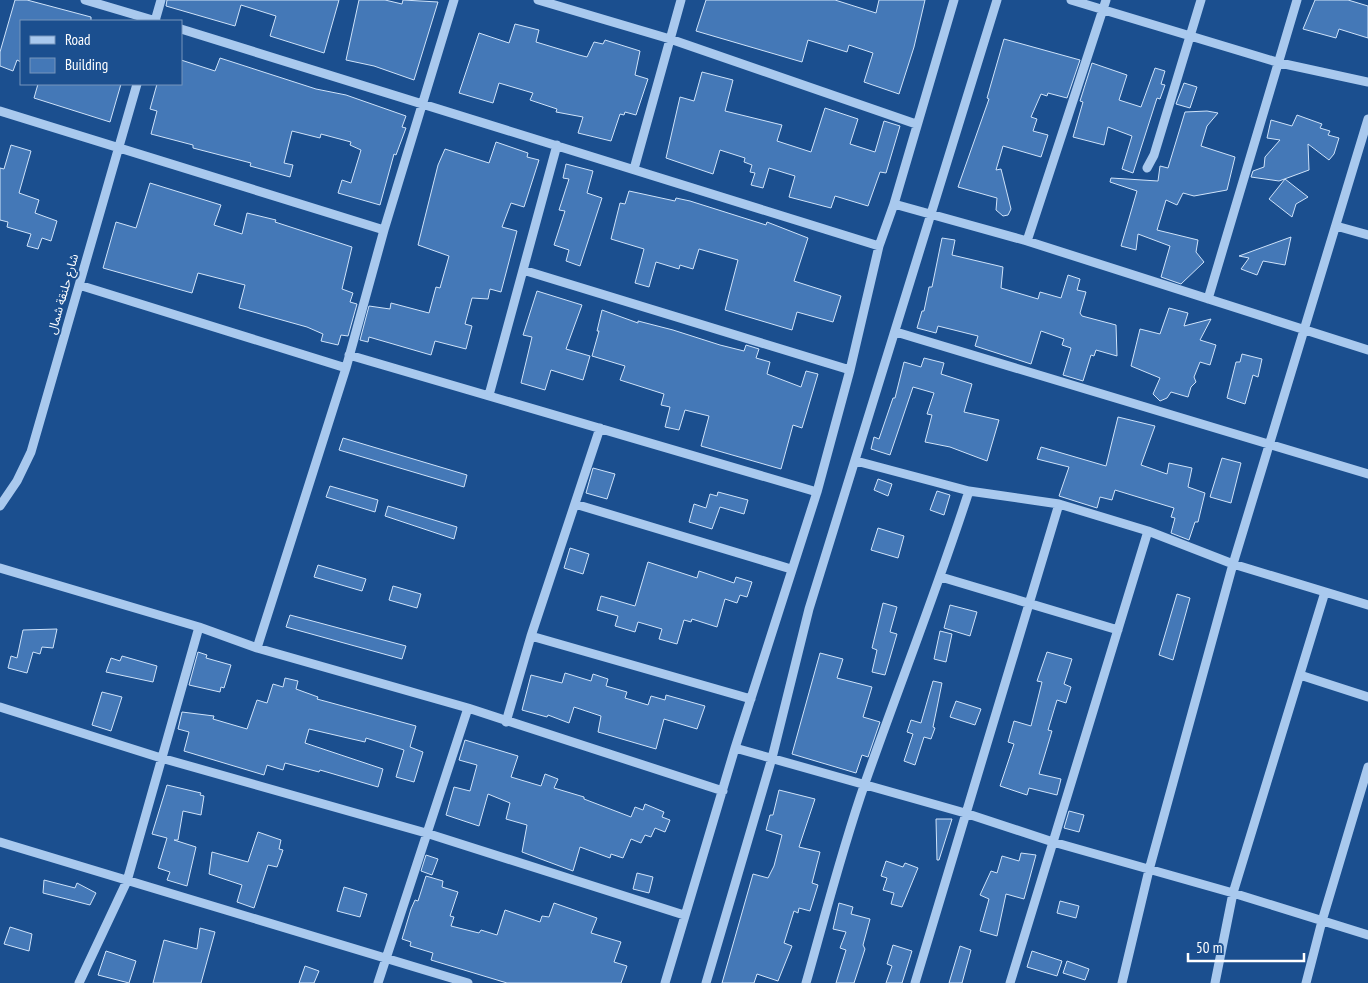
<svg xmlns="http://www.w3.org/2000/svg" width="1368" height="983" font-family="'PT Sans Narrow','Noto Sans Arabic',sans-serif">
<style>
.building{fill:#4478b7;stroke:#cfe3fa}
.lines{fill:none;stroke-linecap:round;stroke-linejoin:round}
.minor{stroke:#a9c9ee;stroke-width:9}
.labels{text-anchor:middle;stroke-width:4;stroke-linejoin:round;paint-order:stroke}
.street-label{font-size:12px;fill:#fff;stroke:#1b4f8f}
</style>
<rect width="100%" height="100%" fill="#1b4f8f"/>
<!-- building -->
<path class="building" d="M15 0H27L91 17V21H21V62L17 60 13 71 0 66V52Z
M167 0H339L324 53 270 36 276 16 241 5 235 26 166 6Z
M359 0H385L402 4 403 0 438 2 414 80 374 66 346 60Z
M706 0H835L876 13 879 0H925L914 47 899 94 864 82 873 53 849 45 847 52 808 40 802 62 696 31Z
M1315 0H1348L1368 6V38L1339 29 1336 38 1303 29Z
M515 24 539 30 536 42 579 55 587 57 594 42 603 44 605 40 640 51 635 75 648 79 636 115 625 112 624 115 620 114 611 141 578 133 583 117 556 112 557 109 530 100 533 93 499 83 493 103 459 93 479 33 509 43Z
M1004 39 1080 60 1067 98 1048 93 1047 96 1041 94 1031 117 1037 119 1033 131 1048 135 1041 157 1003 146 996 170 1001 169 1011 209 1008 215 1003 216 996 210 997 198 958 187 989 99 987 98Z
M220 58 316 89 346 95 406 116 402 127 406 128 396 155 394 154 380 205 338 193 342 180 351 183 361 150 350 145 351 142 321 134 320 138 292 131 284 163 293 165 290 177 250 166 251 163 193 148V145L151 134 157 111 150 109 157 84H181V60L215 71Z
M1092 63 1127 75 1119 100 1141 107 1155 68 1165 71 1161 84 1165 85 1160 99 1157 98 1133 173 1122 169 1132 136 1108 127 1104 145 1073 137 1083 102 1080 101Z
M702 72 733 80 725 111 782 125 777 141 811 152 825 108 858 119 850 144 875 152 884 121 900 126 886 173 880 172 868 206 835 196 831 208 789 197 795 176 769 168 763 188 751 185 755 173 750 172 752 165 744 162 745 158 720 150 713 174 666 158 680 97 694 101Z
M1184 83 1197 87 1190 108 1176 104Z
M38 84H121L110 122 34 98Z
M1207 111 1218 113 1207 126 1201 146 1235 157 1227 190 1194 196 1183 193 1177 205 1166 200 1157 230 1198 240 1196 252 1204 262 1181 284 1161 277 1170 246 1138 234 1136 250 1121 246 1137 191 1110 182 1111 178 1158 181 1160 166 1168 168 1185 112Z
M1297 115 1322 124 1320 128 1330 131 1328 135 1339 138 1334 154 1329 160 1308 144 1309 170 1279 181 1251 177 1253 171 1264 167 1265 157 1280 140 1267 138 1271 120 1292 126Z
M496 142 528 153 527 157 539 160 524 207 511 203 502 227 517 231 501 292 490 289 488 299 472 298 465 324 472 326 466 349 435 341 431 355 369 337 368 342 360 340 369 306 390 309 391 303 429 313 436 287 440 288 449 256 418 245 438 165 445 149 489 163Z
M11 145 31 151 19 193 39 200 35 213 57 221 51 241 42 238 38 249 27 246 31 234 7 227 8 222 0 220V168L4 169Z
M566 164 593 171 587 193 602 198 580 266 566 261 569 250 554 245 565 211 559 210 569 179 563 178Z
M1285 179 1308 197 1296 204 1292 217 1269 199Z
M150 183 221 205 214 225 242 234 247 213 276 220 275 222 352 247 342 289 353 293 350 302 357 304 348 336 341 335 338 345 321 341 323 334 307 327 239 308 245 285 198 273 192 293 103 268 116 222 136 228Z
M629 191 675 201 676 198 690 201 766 225 767 222 808 238 794 281 841 296 833 322 797 312 792 330 725 310 738 260 699 249 693 269 680 265 679 269 656 262 649 287 635 283 644 249 611 239 620 203 625 204Z
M1291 237 1285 265 1263 261 1257 275 1241 269 1249 258 1239 256Z
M942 238 955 240 952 255 1003 267 1001 288 1038 299 1040 292 1061 298 1068 275 1080 279 1077 290 1086 292 1080 313 1082 316 1116 325 1117 356 1096 350 1094 356 1091 355 1083 381 1063 375 1071 348 1062 345 1064 339 1041 331 1031 364 975 346 978 336 938 326 936 333 917 328 922 311H924L929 287H932Z
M537 291 582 305 566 349 590 356 583 380 551 370 545 390 521 383 532 337 523 335Z
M1169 308 1188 313 1184 326 1211 319 1200 340 1216 345 1210 365 1200 362 1194 377 1196 382 1191 387 1188 397 1171 392 1167 398 1160 401 1153 394 1160 378 1131 366 1140 329 1160 334Z
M602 310 638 323V321L673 330 720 345 744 351 746 345 759 349 756 358 770 362 767 374 801 387 806 371 818 374 802 428 793 425 781 469 701 446 709 416 685 410 679 430 665 427 670 407 661 405 664 394 620 380 625 366 592 356 599 331H597Z
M1242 354 1262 359 1258 377 1253 375 1245 404 1227 398 1236 362H1240Z
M924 358 944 363 941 374 972 384 964 412 999 420 987 461 950 447 925 442 932 415 927 414 934 393 913 387 890 455 871 449 874 437 879 439 893 398H895L904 362 921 367Z
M1118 417 1155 426 1141 465 1167 474 1169 463 1192 468 1188 487 1205 493 1198 522H1195L1189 540 1171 533 1175 518 1171 517 1174 508 1115 490 1112 500 1100 497 1097 508 1059 496 1069 467 1037 459 1041 447 1106 466Z
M343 438 467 475 464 487 339 450Z
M1222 458 1241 463 1231 503 1210 497Z
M593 468 615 474 607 499 586 493Z
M878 479 892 484 888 496 874 490Z
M330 486 378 500 375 512 326 497Z
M937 491 950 495 944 515 930 510Z
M718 492 748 500 744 514 720 507 712 529 689 522 694 504 706 508 710 494 717 496Z
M388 506 457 527 454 539 385 516Z
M878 528 904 536 898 558 871 550Z
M570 548 589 554 583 574 564 568Z
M648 562 697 578 699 571 734 583 736 577 752 582 747 597 740 595 737 603 725 599 717 627 692 619 691 622 684 620 677 644 659 639 662 629 638 622 635 632 615 626 618 616 597 610 601 596 635 606Z
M318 565 366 579 362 591 314 577Z
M393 586 421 594 417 608 389 600Z
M1177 594 1190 598 1173 660 1159 655Z
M883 603 897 607 890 632 897 634 885 675 872 672 877 650 872 648Z
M950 605 977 612 970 636 944 628Z
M290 615 406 646 402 659 286 627Z
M57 629 53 648 42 647 40 654 33 652 27 673 8 668 11 656 17 658 23 630Z
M940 631 952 634 946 662 934 659Z
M198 652 207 655 206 658 231 665 224 688 221 687 220 692 189 685Z
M1047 652 1072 659 1064 684 1071 687 1066 703 1057 700 1048 730 1052 731 1039 774 1061 779 1057 795 1029 788 1027 795 1000 786 1014 744 1008 742 1014 721 1031 726 1042 682 1037 681Z
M820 653 843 659 837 678 872 687 863 717 880 722 868 757 862 755 856 773 792 754Z
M122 656 157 666 153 682 106 672 111 658 120 661Z
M565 673 591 681 593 674 608 679 606 686 627 692 625 698 648 705 651 696 665 700 666 695 705 706 697 729 664 719 656 749 598 732 601 716 574 707 569 723 548 715 547 717 522 710 531 675 562 683Z
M285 678 298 681 296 689 318 697 317 699 416 726 410 747 423 752 414 782 396 777 404 750 366 738 365 742 309 729 305 743 383 769 378 787 320 770 319 772 285 763 283 770 267 765 264 775 184 751 189 732 178 729 182 712 214 716 213 719 247 729 257 700 267 703 273 684 283 687Z
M933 681 942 683 933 727 935 728 931 739 924 737 915 765 904 761 913 734 907 732 911 720 921 723Z
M102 692 122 697 111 731 92 725Z
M956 701 981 709 975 725 950 717Z
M465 740 518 756 511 777 541 786 545 774 558 779 554 788 584 797V799L631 817 635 807 643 810 645 804 664 812 662 817 670 820 665 832 655 828 651 837 645 835 641 843 631 839 623 858 611 854 610 858 580 847 573 871 522 852 527 825 506 819 510 803 488 794 479 826 446 815 454 787 470 791 477 765 459 760Z
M167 785 201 793 200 795 204 796 201 815 183 811 178 840H174L196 847 187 886 167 880 170 872 158 868 167 838 152 834Z
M779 790 815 799 799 847 820 852 812 883 818 885 810 911 799 908 798 913 794 911 784 943 792 946 778 981 757 974 754 983H722L753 874 768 878 774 866 782 835 766 830 770 815H773Z
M1069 811 1084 815 1079 832 1064 828Z
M936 819H952L939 860H937Z
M258 832 281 840 279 849 283 850 277 867 268 865 254 908 237 902 242 885 209 874 212 852 248 862Z
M1021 853 1036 855 1024 899 1006 894 997 936 980 931 989 899 980 895 991 871 997 873 1002 856 1019 861Z
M426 855 438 859 432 875 421 871Z
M886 861 903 867 905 863 918 868 902 907 891 904 894 893 883 890 887 878 881 876Z
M637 873 653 877 649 893 633 889Z
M426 876 443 881 442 887 458 892 450 916 454 917 451 926 479 933 481 930 497 935 505 910 540 922 542 916 549 917 554 903 597 918 591 933 621 942 614 962 627 966 621 983H507L431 960 433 953 410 946 411 942 402 939 411 909 415 900 418 901Z
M44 880 75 888 77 883 96 893 90 905 43 893Z
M344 887 367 894 360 917 337 911Z
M1060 901 1079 906 1076 918 1057 913Z
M839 903 853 907 851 914 870 919 863 945 865 949 854 983H836L846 950 840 948 846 932 833 929Z
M10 927 32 934 29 951 4 944Z
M200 928 215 932 201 983H153L164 940 197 949Z
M893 945 912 951 902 983H886L892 966 887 964Z
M960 946 971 950 962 983H949Z
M106 951 136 961 129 983 98 975Z
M1032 951 1062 961 1057 976 1027 967Z
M1067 961 1089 969 1085 980 1063 973Z
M305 966 319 971 314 983H299Z"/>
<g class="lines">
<!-- minor -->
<path class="minor" d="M85 0 156 21
M538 0 670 39 916 124
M1071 0 1280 63 1368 82
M155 21 161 0
M181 29 879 246
M0 111 384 230
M1147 168 1154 155 1201 0
M634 169 681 0
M894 204 1027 241 1368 350
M1336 226 1368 235
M1027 241 1106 0
M523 270 850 370
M79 285 346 368
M1208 299 1297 0
M896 332 1368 474
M349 355 817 492
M489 395 557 145
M856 461 969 491 1059 504 1148 531 1233 564 1368 605
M575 504 791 569
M0 506 17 481 31 452 137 84
M0 568 199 627 257 648 468 708 723 791
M941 577 1118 630
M531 636 751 699
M257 648 346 368 384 230 454 0
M1300 675 1368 697
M0 707 161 758 426 833 684 915
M506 722 531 636 600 428
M735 748 965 813 1053 842 1233 893 1368 935
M0 842 468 983
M79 983 127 881 199 627
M378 983 468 708
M665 983 735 748 817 492 850 370 879 246 894 204 954 0
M706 983 772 758 809 609 997 0
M806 983C825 916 842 849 865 783 899 686 937 590 969 491
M915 983 1059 504
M1010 983 1148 531
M1122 983 1149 870 1233 564 1368 119
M1215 983 1233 893 1325 592
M1306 983 1322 921 1368 767"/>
</g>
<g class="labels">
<!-- street labels -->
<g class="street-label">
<text transform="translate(63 294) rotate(-74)" y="4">شارع حلنقة شمال</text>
</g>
</g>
<!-- legend -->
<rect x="20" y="20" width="162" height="65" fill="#1b4f8f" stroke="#7695bc"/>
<rect x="30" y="36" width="25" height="8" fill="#a9c9ee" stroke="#7695bc"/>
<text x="65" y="45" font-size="15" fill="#ffffff">Road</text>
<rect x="30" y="58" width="25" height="15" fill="#4478b7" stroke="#7695bc"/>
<text x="65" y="70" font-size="15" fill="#ffffff">Building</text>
<!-- scale -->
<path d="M1188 953v8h116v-8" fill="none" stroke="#ffffff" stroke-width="2.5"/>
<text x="1196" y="953" font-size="15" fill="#ffffff" stroke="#1b4f8f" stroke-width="4" paint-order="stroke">50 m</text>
</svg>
